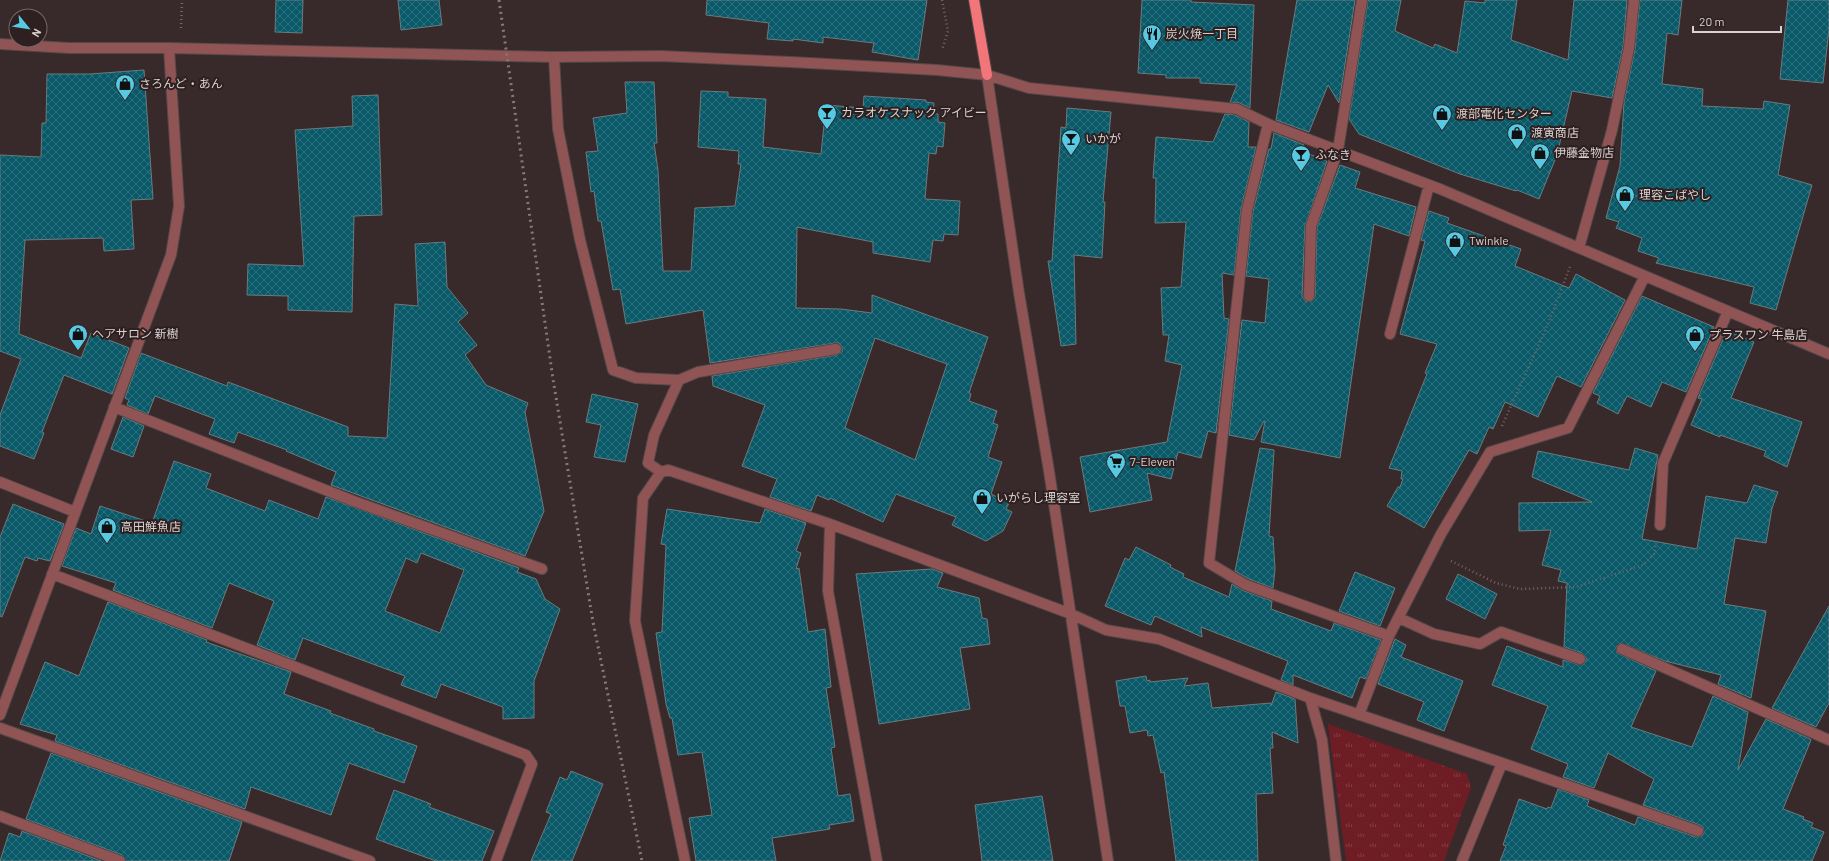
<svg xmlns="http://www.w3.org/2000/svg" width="1829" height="861" font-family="Barlow,'Noto Sans JP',sans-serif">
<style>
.park{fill:url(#park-tufts)}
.building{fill:url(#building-cross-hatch);stroke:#6a7b7f;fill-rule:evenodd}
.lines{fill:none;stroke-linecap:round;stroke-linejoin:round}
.minor-casing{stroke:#554848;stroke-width:12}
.major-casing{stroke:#554848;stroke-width:12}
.path{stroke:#736767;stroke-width:2.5;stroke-dasharray:1 3;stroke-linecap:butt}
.minor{stroke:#915455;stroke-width:10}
.major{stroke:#f2757a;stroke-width:10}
.rail{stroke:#857979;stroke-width:3;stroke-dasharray:2 4;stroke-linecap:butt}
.labels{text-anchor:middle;stroke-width:4;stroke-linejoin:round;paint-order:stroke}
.poi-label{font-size:12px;fill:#dad1d1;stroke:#2e2020;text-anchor:start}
</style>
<defs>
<pattern id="park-tufts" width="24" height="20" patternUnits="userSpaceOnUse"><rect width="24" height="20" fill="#6f1d25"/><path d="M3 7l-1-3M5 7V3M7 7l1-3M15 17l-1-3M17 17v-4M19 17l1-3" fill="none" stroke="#833d44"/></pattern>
<pattern id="building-cross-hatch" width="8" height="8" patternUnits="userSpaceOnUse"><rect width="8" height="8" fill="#095968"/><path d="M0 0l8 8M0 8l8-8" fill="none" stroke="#2c707d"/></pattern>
</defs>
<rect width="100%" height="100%" fill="#382a2a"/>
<!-- park -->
<path class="park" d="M1328 724 1467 774 1471 788 1444 861H1346Z"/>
<!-- building -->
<path class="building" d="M276 0H303L302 33 275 32Z
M398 0H439L442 25 401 30Z
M707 0H927L918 60 872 52 874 43 823 37V43L793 39V41L767 39 769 23 706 15Z
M1142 0H1191V2L1254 5 1250 108 1240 103 1230 102 1237 85 1200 83V78H1166V75L1138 73Z
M1297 0H1355L1339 103 1328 85 1309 132 1276 120Z
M1368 0H1401L1395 31 1433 48 1435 44 1457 53 1465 1 1485 3V0H1517L1511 40 1568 60 1574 0H1627L1623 47 1612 98 1572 91 1557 155 1539 199 1517 190 1516 191 1460 174 1359 134 1349 119Z
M1640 0H1682L1678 35 1667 33 1662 84 1703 89 1702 106 1763 109 1764 101 1790 105 1778 175 1812 185 1776 310 1750 303 1754 287 1656 263 1659 258 1638 251 1642 238 1616 228 1619 222 1606 218 1620 166 1624 102 1635 49Z
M1788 0H1829V29L1823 83 1780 79Z
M144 70 153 199 131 200 134 249 104 251 103 238 25 240 19 334 81 358 91 333 129 348 112 394 64 375 42 432 44 433 34 459 0 446V415L21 359 0 351V155L41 157 42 123H46L47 74H90Z
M625 82H654L657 143H654L658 170 663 271H691L695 208 735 206 741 164H738L739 151 698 147 701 91 728 92V97L766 99 763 147 821 154 826 105 863 108 864 96 926 100V102L934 103 933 114H938V122L945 123 943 147 937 146 936 154 929 153 925 199 960 201 958 235 944 234 943 241 933 240 930 262 873 253V242L797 227 796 308 841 309 872 313V295L988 337 969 393 971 394 969 401 997 411 993 423 998 425 988 457 1002 462 991 494 1009 503 1006 509 1012 512 1003 531 986 541 952 525 956 517 896 494 883 522 830 498 829 500 817 495 811 511 770 497 777 479 742 466 765 405 713 386 712 376 837 355 842 352V348L839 343H835L710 363 703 310 626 324 620 289 613 290 601 221H598L594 191 591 192 586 152 598 151 593 118 627 113ZM875 338 947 364 915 460 845 428Z
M378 95 382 215 354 216 352 312 288 310V296L247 295 248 264 304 266 295 130 353 126 352 96Z
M1067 108 1111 112 1103 202H1105L1102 258 1074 255 1076 344 1061 346 1048 261H1052L1061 127 1066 128Z
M1225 114 1235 115 1249 122 1248 147H1256L1241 209 1234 275 1222 273 1224 318 1229 319 1216 433 1208 431 1201 458 1178 452 1171 479 1147 473 1152 500 1090 512 1080 457 1167 442 1182 365 1165 361 1169 335H1163L1161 288 1181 287 1186 222 1155 223 1156 178H1153L1156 137 1213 142Z
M1274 133 1304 145 1301 151 1327 161 1305 226 1302 296 1306 302 1312 301 1315 297 1317 227 1340 165 1360 172 1355 188 1416 207 1409 236 1374 224 1340 458 1261 442 1265 421H1264L1254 440 1229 435 1242 320 1265 323 1269 279 1246 276 1253 211 1269 149H1271Z
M1429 211 1449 218 1447 223 1521 249 1515 266 1569 288 1576 274 1625 300 1581 387 1557 376 1538 417 1505 402 1493 429 1489 427 1477 454 1469 450 1424 528 1387 506 1398 487H1400L1403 479H1401L1402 471 1389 468 1427 374 1425 373 1437 344 1400 334 1425 241 1421 240Z
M445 242 447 287 468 313 458 322 477 345 465 355 486 385 528 403 525 412 544 511 525 556 331 485 336 472 286 451 287 450 238 432 234 443 209 434 215 419 155 396 148 414 127 405 129 400 125 398 141 353 227 386 228 382 348 427V436L387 438 395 304 418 306 415 244Z
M1642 296 1714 327 1686 392 1662 382 1651 407 1627 396 1618 414 1597 403 1600 396 1593 393Z
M1728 331 1754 342 1731 398 1802 422 1787 467 1764 456 1766 451 1720 435V437L1691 425 1702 399 1698 398 1726 332Z
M592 394 638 404 625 462 594 457 601 425 586 422Z
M123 417 144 426 133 457 111 449Z
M1260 448 1274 450 1269 536 1273 537 1275 569 1273 588 1249 579 1235 571Z
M1635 448 1658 455 1642 539 1697 549 1706 496 1747 503 1754 485 1778 492 1772 508 1766 543 1735 538 1724 604 1766 611 1751 698 1718 684 1721 675 1665 661 1621 643 1616 647 1617 653 1656 671 1631 727 1692 747 1713 696 1748 712 1738 770 1766 719 1810 739 1811 740 1783 809 1804 817 1803 819 1813 823 1811 827 1824 832 1812 861H1500L1506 846 1503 845 1519 799 1547 809 1548 807 1551 808 1558 789 1589 800 1587 806 1635 825 1638 817 1696 837 1702 836 1704 833 1703 827 1700 825 1643 805 1654 779 1608 753 1594 788 1563 777 1568 764 1531 749 1548 706 1492 685 1507 646 1563 667V660L1581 665 1586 661V657L1582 653 1564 647 1567 583 1558 581 1561 570 1542 565 1551 530 1519 531V503L1592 502 1532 477 1538 451 1629 470Z
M174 461 211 474 206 488 265 511 269 500 318 519 326 497 519 568 517 572 536 579 545 599 560 609 534 681V718L503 719V707L441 684 436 698 401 685 405 676 303 638 295 660 257 645 274 601 229 583 212 628 113 590 116 583 62 566 76 528 91 534 100 506 152 523ZM421 553 464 570 440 633 385 611 406 558 417 563Z
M13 504 64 524 50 561 38 558 37 561 25 557 2 617 0 616V537Z
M667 509 760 523 765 509 806 523 796 551 801 553 796 569 799 568 808 632 825 629 831 687 826 688 835 747 831 748 838 796 850 794 854 821 829 825 830 829 772 838 776 861H696L689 818 712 815 702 752 678 755 672 718H670L666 704 656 633 662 632 666 545 661 544Z
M1136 547 1171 565 1170 567 1184 574 1183 577 1229 597 1232 584 1244 591 1272 601 1271 609 1331 631 1334 623 1381 640 1366 679 1360 677 1352 698 1293 675V685L1281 680 1288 661 1201 627 1202 637 1155 616 1151 625 1105 606 1125 558 1129 560Z
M932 569 943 573 937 587 979 598 982 618 987 619 990 644 960 648 970 709 879 724 856 574Z
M1355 572 1395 588 1380 626 1339 611Z
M1458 574 1497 594 1485 619 1446 599Z
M108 602 207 640 206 642 291 672 284 694 331 711 330 713 374 729V731L417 746 404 783 349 763 331 815 251 787 245 809 55 741 57 735 20 724 45 662 79 676Z
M1829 606V703L1816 727 1772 708Z
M1395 639 1406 645 1401 657 1463 681 1444 731 1417 720 1424 702 1378 684Z
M1146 676 1147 681 1150 680V682L1188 678 1184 686 1208 683 1212 708 1271 703V706L1276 692 1295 699 1298 743 1272 732 1273 748H1270L1273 793 1256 794 1258 861H1176L1164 772 1161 773 1153 735 1148 736 1147 730 1130 733 1125 706H1120L1116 681Z
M51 753 242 822 229 861H126L122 855 26 819Z
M571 771 603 784 572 861H531L551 814 546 812 560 777 567 780Z
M394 790 431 804 429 807 494 831 482 861H436L376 839Z
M1042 796 1053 861H982L975 805Z
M22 831 101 861H0L9 833 20 837Z"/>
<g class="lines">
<!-- minor casing -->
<g class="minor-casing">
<path id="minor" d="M0 44 69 48H169L554 57 661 56 791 62 937 70 987 75 1029 88 1237 109 1268 124 1440 189 1829 354
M554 57 558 129 580 240 613 370 636 378 679 380 698 372 836 349
M987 75 1019 293 1049 471 1108 861
M1268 124 1247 210 1209 563 1246 585 1389 636 1441 534 1490 452 1568 428 1645 276
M1579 248 1612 130 1629 48 1634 0
M1309 296 1311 226 1338 150 1362 0
M1390 334 1429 185
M114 407 356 502 542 569
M661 472 648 463 654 435 679 380
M0 482 75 512
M830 524 828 591 877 861
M1660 525 1663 463 1728 311
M52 574 526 755 532 764 496 861
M1399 618 1434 634 1480 644 1501 632 1580 659
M1622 649 1829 740
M1310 698 1322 740 1336 861
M0 715 171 255 179 206 169 48
M1359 715 1389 636
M0 728 370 861
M1502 763 1698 831
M0 816 120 861
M685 861 635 621 643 498 661 472 668 470 830 524 1071 614 1106 630 1159 639 1310 698 1502 763 1462 861"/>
</g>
<!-- major casing -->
<g class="major-casing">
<path id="major" d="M974 0 987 75"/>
</g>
<!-- path -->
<path class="path" d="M942 0 948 31 942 50
M181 28 182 0
M1502 426 1548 324 1570 267
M1451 561 1496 583 1520 589 1576 587 1643 565 1654 554 1656 545"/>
<!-- minor -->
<use href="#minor" class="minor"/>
<!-- major -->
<use href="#major" class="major"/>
<!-- rail -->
<path class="rail" d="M499 0 553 379 593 622 642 861"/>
</g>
<!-- icons -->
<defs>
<g id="restaurant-pin" transform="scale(1)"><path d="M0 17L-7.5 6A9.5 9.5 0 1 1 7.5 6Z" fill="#57c9e3" stroke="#2e2020"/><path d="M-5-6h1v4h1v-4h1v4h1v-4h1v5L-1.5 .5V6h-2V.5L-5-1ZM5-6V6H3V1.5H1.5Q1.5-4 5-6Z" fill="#111"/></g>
<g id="shop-pin" transform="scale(1)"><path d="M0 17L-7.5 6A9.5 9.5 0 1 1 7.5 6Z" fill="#57c9e3" stroke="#2e2020"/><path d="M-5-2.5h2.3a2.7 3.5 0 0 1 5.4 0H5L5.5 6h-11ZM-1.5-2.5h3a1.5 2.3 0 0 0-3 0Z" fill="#111"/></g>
<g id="bar-pin" transform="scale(1)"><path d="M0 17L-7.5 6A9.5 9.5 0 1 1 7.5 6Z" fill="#57c9e3" stroke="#2e2020"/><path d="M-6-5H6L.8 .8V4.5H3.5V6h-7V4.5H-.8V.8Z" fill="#111"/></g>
<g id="supermarket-pin" transform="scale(1)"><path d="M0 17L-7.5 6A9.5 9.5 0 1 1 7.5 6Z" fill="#57c9e3" stroke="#2e2020"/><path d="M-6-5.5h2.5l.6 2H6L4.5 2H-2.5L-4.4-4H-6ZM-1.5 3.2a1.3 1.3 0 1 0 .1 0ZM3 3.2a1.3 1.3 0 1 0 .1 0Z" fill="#111"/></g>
</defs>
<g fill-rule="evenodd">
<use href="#restaurant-pin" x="1152" y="34"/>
<use href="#shop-pin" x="125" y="84"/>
<use href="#bar-pin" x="827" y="113"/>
<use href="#shop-pin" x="1442" y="114"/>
<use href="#shop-pin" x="1517" y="133"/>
<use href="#bar-pin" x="1071" y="139"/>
<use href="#shop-pin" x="1540" y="153"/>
<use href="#bar-pin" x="1301" y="155"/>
<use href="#shop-pin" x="1625" y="195"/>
<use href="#shop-pin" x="1455" y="241"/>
<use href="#shop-pin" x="78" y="334"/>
<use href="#shop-pin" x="1695" y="335"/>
<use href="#supermarket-pin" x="1116" y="462"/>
<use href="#shop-pin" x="982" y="498"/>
<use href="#shop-pin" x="107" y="527"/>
</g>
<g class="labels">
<!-- poi labels -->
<g class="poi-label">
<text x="1166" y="38">炭火焼一丁目</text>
<text x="139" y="88">さろんど・あん</text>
<text x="841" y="117">カラオケスナック アイビー</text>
<text x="1456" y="118">渡部電化センター</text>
<text x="1531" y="137">渡寅商店</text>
<text x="1085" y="143">いかが</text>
<text x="1554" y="157">伊藤金物店</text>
<text x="1315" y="159">ふなき</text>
<text x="1639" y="199">理容こばやし</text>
<text x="1469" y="245">Twinkle</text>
<text x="92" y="338">ヘアサロン 新樹</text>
<text x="1709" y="339">プラスワン 牛島店</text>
<text x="1130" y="466">7-Eleven</text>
<text x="996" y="502">いがらし理容室</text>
<text x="121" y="531">高田鮮魚店</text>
</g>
</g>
<!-- north arrow -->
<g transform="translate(28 28) rotate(120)"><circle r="19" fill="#2e2020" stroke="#736767"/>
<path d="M0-3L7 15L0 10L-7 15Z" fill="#57c9e3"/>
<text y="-6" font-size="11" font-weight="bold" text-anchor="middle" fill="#dad1d1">N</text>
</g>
<!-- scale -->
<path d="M1693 26v6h88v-6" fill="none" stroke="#dad1d1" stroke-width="2"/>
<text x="1699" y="26" font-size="12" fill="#dad1d1" stroke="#2e2020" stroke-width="3" paint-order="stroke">20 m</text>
</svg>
